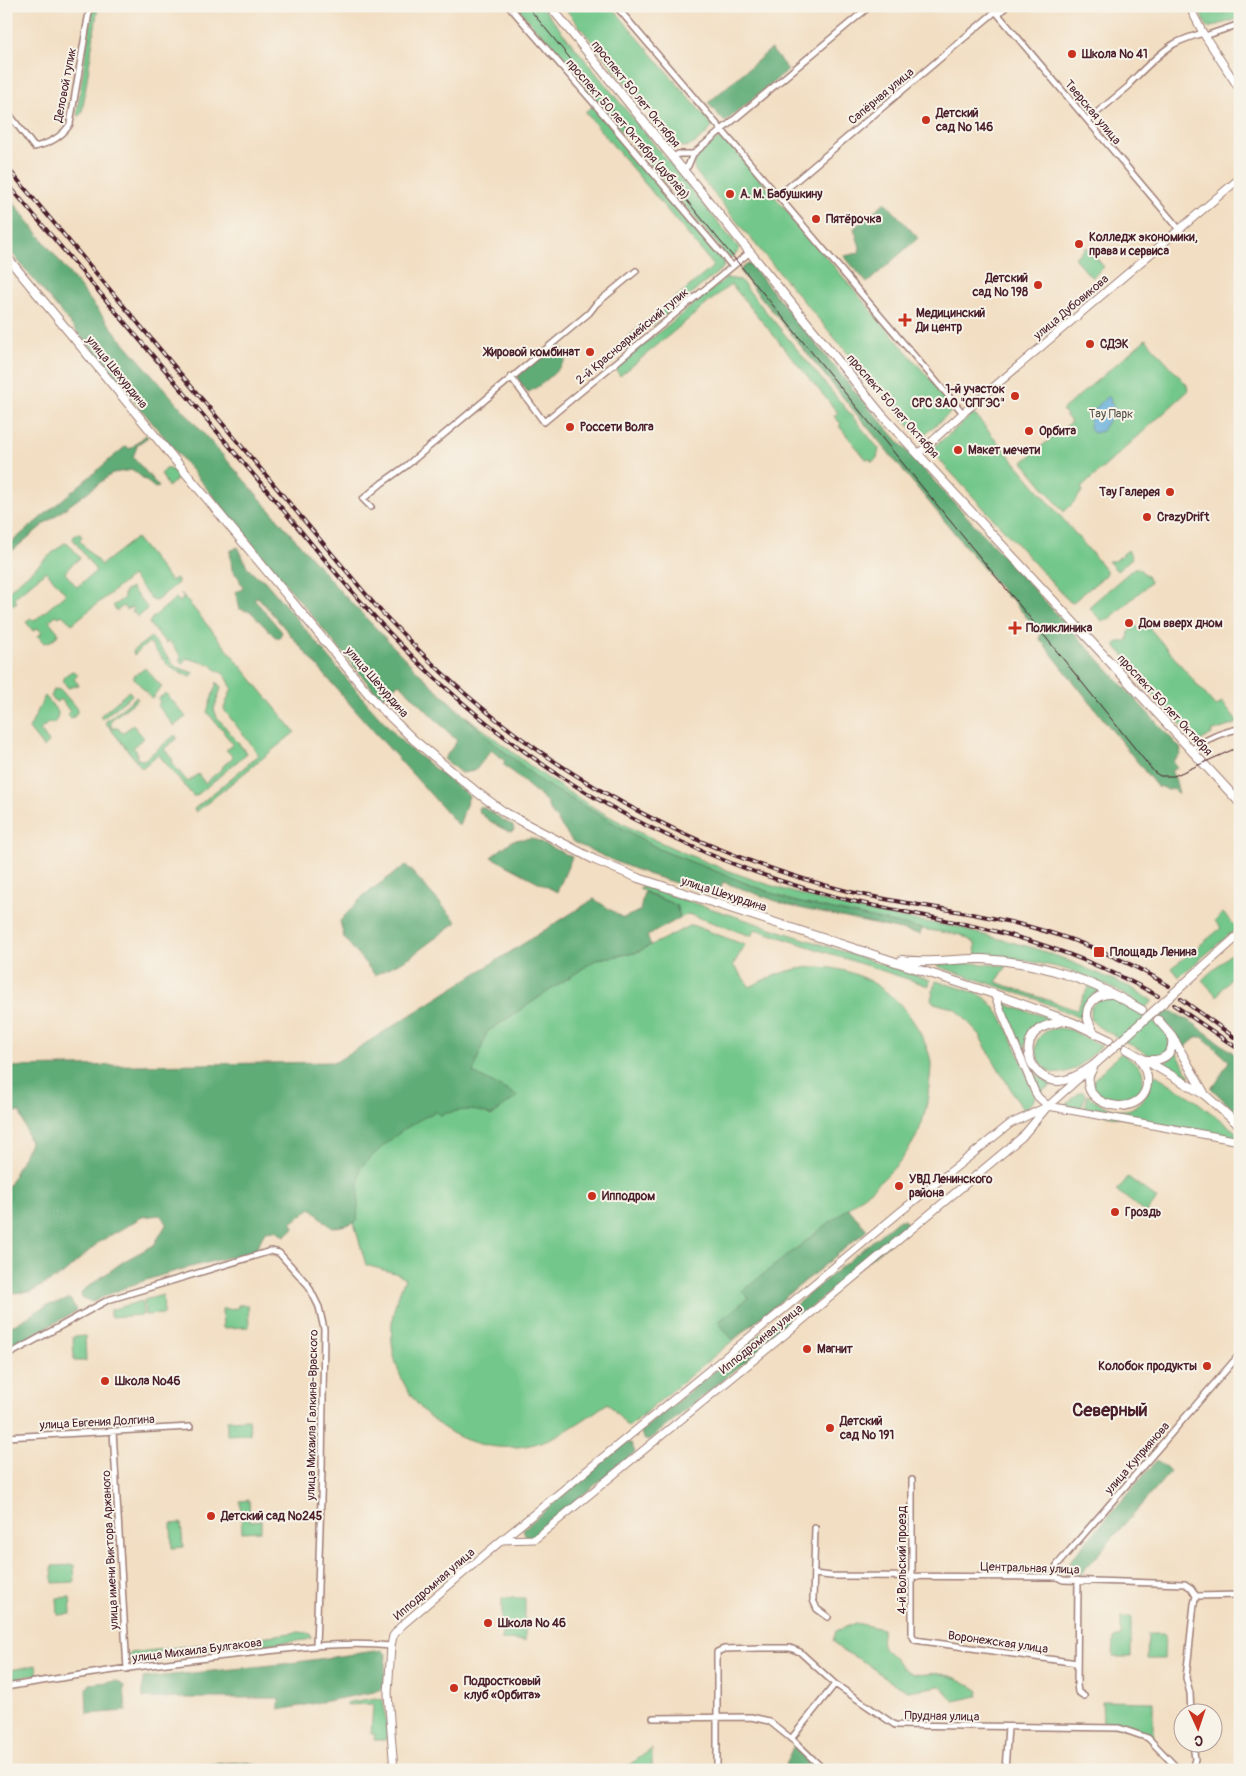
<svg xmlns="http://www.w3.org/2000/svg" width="1246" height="1776" font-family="Pangolin,sans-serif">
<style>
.green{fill:#73c78b;stroke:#5e735b}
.forest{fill:#5eac77;stroke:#546651}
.water{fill:#64aedc;stroke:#576684}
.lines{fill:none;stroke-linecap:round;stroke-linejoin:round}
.street-casing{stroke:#9e7e76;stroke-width:8}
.secondary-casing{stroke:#9e7e76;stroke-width:9}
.primary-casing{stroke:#9e7e76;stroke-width:10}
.street{stroke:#fff;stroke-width:5}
.secondary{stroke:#fff;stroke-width:7}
.primary{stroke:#fff;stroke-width:8}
.tram{stroke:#4a1f2b;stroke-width:1}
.rail-casing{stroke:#4a1f2b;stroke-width:4}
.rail{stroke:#f7f3e8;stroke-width:2;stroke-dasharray:5.5;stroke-linecap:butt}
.primary-bridge-casing{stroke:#9e7e76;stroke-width:10;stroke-linecap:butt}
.primary-bridge{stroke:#fff;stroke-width:8}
.poi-dot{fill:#c8321e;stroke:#f7f3e8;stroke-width:2}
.labels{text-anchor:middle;stroke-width:4;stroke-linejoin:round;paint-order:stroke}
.poi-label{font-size:12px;font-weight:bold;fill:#4a1f2b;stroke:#f7f3e8;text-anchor:start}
.street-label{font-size:12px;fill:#4a1f2b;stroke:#f7f3e8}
.park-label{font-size:12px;fill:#565148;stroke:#f7f3e8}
.district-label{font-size:18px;font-weight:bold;fill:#4a1f2b;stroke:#f7f3e8}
</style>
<rect width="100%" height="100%" fill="#f7f3e8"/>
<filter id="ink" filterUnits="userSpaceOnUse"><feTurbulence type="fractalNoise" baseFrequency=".02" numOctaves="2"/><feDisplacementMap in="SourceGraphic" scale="10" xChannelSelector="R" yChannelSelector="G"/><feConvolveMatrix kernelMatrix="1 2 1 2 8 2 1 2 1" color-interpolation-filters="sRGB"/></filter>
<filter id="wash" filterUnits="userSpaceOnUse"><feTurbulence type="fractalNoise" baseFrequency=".0096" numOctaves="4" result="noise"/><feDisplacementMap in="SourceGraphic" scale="20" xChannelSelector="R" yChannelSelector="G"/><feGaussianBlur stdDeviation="1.12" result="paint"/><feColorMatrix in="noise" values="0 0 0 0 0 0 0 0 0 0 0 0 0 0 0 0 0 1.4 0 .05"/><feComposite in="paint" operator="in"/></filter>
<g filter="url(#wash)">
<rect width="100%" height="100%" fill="#f2dec2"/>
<!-- green -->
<path class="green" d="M93 6H98L82 113 78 117 77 112Z
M516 6H541L739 248 738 252 731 258 727 256Z
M563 6H611L712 125 711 129C701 138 690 152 676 145Z
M1196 6H1219L1223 13 1237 8 1240 12V18L1208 28Z
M593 106 724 260 723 268 621 351 617 346 714 266 585 112Z
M724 137 952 405V411L923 436 917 435 766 257 696 172C694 168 693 165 695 160 697 153 718 138 724 137Z
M1087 247 1104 267 1092 278 1074 258Z
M726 278 740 280 879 449 877 458 872 462 870 459H866L839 426 841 424 834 416 838 413 731 284 620 376 615 368Z
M1146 339 1187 385 1188 391 1081 488 1083 490 1076 500 1064 512 1023 462 1071 422 1062 410Z
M972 415H975L1106 570V575L1073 602H1070L934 454 935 446Z
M165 469H170L181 476 168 487 161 473Z
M79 533 82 537 79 540 101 565 136 538 171 581 175 578 178 580V583L156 601 152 600 132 576 72 624 62 615 59 617 56 615 49 621 58 632V635L51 641 44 643 38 636 42 633 38 628 33 631 26 622 30 618 34 621 66 594 46 571 14 598 17 602 13 605 8 600 6 593 64 543 69 544 80 558 67 569 65 573 77 587 96 571 73 539 74 536Z
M1128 550 1132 558 1117 571 1108 561H1115Z
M1134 568H1138L1147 576 1150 582 1149 584 1108 620 1102 621 1091 610V605Z
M131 588 147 607 146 610 137 617 135 613 132 612 134 609 132 607 126 610 123 606 117 611 113 606 124 598V592Z
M181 593 295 732 196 812 194 809 259 755 225 711 224 708 232 688C229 683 227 676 222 673 217 670 215 670 212 665L186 658 183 663 180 662 181 656 169 641 166 643 149 624 151 619 176 598 179 602 184 598Z
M1146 624 1216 707 1222 702 1238 723 1211 732 1212 734 1200 741 1195 740 1145 685 1149 681 1114 645 1118 642H1122L1128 640 1129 631 1135 625 1139 629Z
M151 637 176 667 194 673 192 676C170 673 162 658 149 642L134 655 133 652 134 650Z
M145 668 162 687 157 691V692L154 695 155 697 152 699 133 677Z
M72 671 75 672 78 675 74 679 79 685 68 688 63 681 66 675Z
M217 682 221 688 214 709 217 717 245 751 246 754 196 796H193L158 754 142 768 105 722 136 697 138 699 111 720V728H118L122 733 133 725 144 738 133 747 137 752V759L144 760 175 735 177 738 164 749 173 760 171 762 188 782 198 774 205 783 223 768 222 767 233 757 226 750 233 744 223 732 224 731 222 728 221 729 207 712Z
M54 689 61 690 77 709V712L74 717 71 718 67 715 70 712 61 699 56 702 51 697Z
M129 691 132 695 102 719 100 716Z
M166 693 186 717 174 726 157 705 160 702 158 699Z
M45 696 58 712C58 718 56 722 52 724L49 722 40 730 49 742 44 748 29 729Z
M466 716C500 742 533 770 570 793 642 839 723 872 805 896 857 911 912 920 965 928V930L1034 948 1062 958 1130 987 1153 1001 1145 1008C1133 1000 1121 992 1108 986 1067 965 1021 959 976 955L975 943 961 935 922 929 792 901 661 850 543 783 489 739Z
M642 886 930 980 929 986 755 929 751 936 688 914 680 918 676 905 639 889Z
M1223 913 1237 928 1179 977 1172 968 1221 928 1215 921Z
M692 925 745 945 733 965 750 987C770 976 791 968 814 967 858 966 899 993 919 1031 924 1041 930 1053 931 1063 931 1071 930 1079 929 1086 927 1106 923 1127 912 1144 896 1171 872 1189 848 1208L867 1230 628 1427 608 1403C580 1422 552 1444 517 1447 447 1453 386 1393 392 1323 393 1307 399 1293 405 1279L398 1274 366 1265 354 1223 332 1228 319 1207 435 1065 597 959 635 953Z
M1240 945V965L1217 996 1202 980Z
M973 963 1007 966 996 982 1076 1010 1089 986 1102 991C1089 994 1084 1006 1083 1019L1036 999 937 966 939 964Z
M936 981C948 985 975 991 984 997 1008 1015 1023 1068 1035 1096L1033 1102 1023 1110 981 1039V1036L956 1009 934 1003 931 999Z
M1106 998C1121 998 1162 1023 1168 1036 1169 1040 1169 1044 1169 1048L1162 1056H1151L1097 1026 1091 1020V1007L1098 1000Z
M1002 1002 1009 1004 1010 1006 1050 1018C1046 1022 1039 1023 1034 1028 1014 1050 1029 1075 1053 1084L1038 1094Z
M1059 1028 1071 1030 1102 1046C1087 1059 1073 1076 1052 1073 1029 1059 1030 1030 1059 1028Z
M1176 1052 1190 1076 1189 1077 1164 1064Z
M1121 1053C1127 1057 1135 1061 1140 1067 1143 1072 1143 1076 1143 1082 1141 1109 1104 1107 1093 1087L1094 1079Z
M1151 1072 1191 1097 1240 1135V1139L1084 1111 1088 1095C1107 1112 1135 1120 1148 1091 1151 1085 1150 1078 1151 1072Z
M1081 1091 1086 1095 1081 1108 1067 1106 1066 1105Z
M1128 1177 1157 1199 1146 1213 1117 1191Z
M163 1295 164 1314 145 1315 144 1300Z
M142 1301 143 1315 110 1317V1310Z
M238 1305H248L249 1327 223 1328 222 1309 238 1308Z
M85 1336 86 1361H74L73 1337Z
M249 1419 250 1434 227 1435V1420Z
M249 1500 250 1521 261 1520V1531L242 1532 240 1501Z
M181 1523 183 1547 172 1548 171 1524Z
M74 1565 75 1582 53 1583 52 1566Z
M70 1597 71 1614 58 1615 57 1598Z
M502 1598H525V1641L502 1640Z
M1121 1617H1131V1657H1113L1114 1638 1121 1637Z
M856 1623 883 1629C879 1650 883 1646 896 1660 900 1663 903 1669 907 1671 917 1678 930 1672 941 1674 955 1676 968 1683 979 1691L978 1696 954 1701 940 1686 908 1691 889 1681 868 1664 840 1649 833 1641 836 1631Z
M300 1632 310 1634 311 1638 306 1640 186 1653C176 1651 167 1651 157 1653 150 1655 145 1658 138 1658L135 1661 129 1659 128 1655 130 1653Z
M1148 1634H1165L1164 1659H1147Z
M36 1665 38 1674 6 1680V1671Z
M376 1698 383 1700 388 1734 385 1740H374L375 1734H371L373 1704 345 1705 349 1702Z
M1102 1701 1153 1702V1740C1141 1728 1120 1726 1103 1725Z
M652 1749V1770H622Z"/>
<!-- forest -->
<path class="forest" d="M771 49 788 70 725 122 708 103Z
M6 193 120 338 239 474 341 592 415 669 489 739 543 783 661 850 792 901 922 929 920 934 790 906 723 882 717 896 647 874 614 861 573 842 549 809 547 802 503 764 505 761 491 750 475 771 461 773 444 759 457 741 399 683 381 699 6 246Z
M885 202 918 238 867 283 844 256 859 253 860 247 854 228Z
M748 264 751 265 857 394 913 458 1181 749 1180 755 1173 761 1177 768 1171 771 1175 778 1179 794 1174 789 1168 790 1160 786 1158 788 1039 638 1041 635 1011 598 1007 597 741 273V269Z
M554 345H559L568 354C565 366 539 388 528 392L518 381V375Z
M146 435 148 437 138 444 133 457 159 487 155 488 133 470 113 473 43 525 6 556V547L126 446 130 449Z
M238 547C247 564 245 571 264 580L367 703 405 745 469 796 459 826 361 717 258 597 254 599 282 632 279 638 274 636 251 612 240 609 235 592 243 589 239 578 232 570 230 551Z
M481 806 513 826 514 830 512 832C500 829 488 820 479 812L478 808Z
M532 838 572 857 557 892 491 857 513 840Z
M406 865 457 922 410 957 375 975 344 938 340 921 364 895Z
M644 892 676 905 680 918 647 936 651 945 635 953 597 959 487 1032 473 1073 518 1096 491 1116C477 1107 456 1110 441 1115L435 1112C404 1126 384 1144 360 1168L357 1221 354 1223 332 1228 311 1208 291 1223 295 1227 285 1236 276 1230 265 1231 256 1250C202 1265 143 1276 93 1302L82 1299 81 1292 124 1261 154 1245 167 1223 160 1215 142 1217 99 1242 63 1274 31 1292 6 1293V1186L9 1185 30 1143 20 1112H6V1067L336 1062 594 899 623 918 640 911Z
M1169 1010 1193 1023 1240 1058V1116L1211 1088 1217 1082 1229 1061 1203 1037H1197L1184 1048 1175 1033 1160 1018Z
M848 1208 867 1230 733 1340 718 1322 748 1298 742 1291Z
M898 1220H904L908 1224V1228L801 1315H795L793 1312V1307Z
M70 1299 77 1311 6 1349V1328L16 1324 46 1306Z
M782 1316H786L790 1321 788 1327 649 1440H645L642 1436 641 1431Z
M626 1443H631L635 1452 532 1537H526L523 1529Z
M1157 1460 1170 1472 1080 1575 1076 1576 1072 1572 1069 1562Z
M382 1650 386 1654 384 1684 382 1689 374 1692 279 1710V1698H143V1678L283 1664Z
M117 1681 124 1686 126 1711 87 1714 86 1690 90 1684Z
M795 1743 820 1770H785L786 1762Z
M245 1762 255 1764 257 1770H166V1767Z"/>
<!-- water -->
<path class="water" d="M1108 396 1110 398 1111 403 1115 409C1112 416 1106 423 1102 431L1093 433 1089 428C1089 414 1098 405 1108 396Z"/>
</g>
<g filter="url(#ink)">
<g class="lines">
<!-- street casing -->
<g class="street-casing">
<path id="street" d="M509 6 593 102 732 266
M616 6 963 413
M991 6 1180 230
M998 14 1007 6
M1205 36 1240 24
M6 110 34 147C48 144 62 137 70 124L90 6
M1088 120 1129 86 1130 83C1143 70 1158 54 1174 44 1183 39 1193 36 1203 33
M673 158 678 154H693
M683 170 688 166 693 154 870 6
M778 196 996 11
M511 377 544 422 750 252
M371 507 363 499 382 483 406 466 589 313 596 304 636 271
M1191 750C1204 740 1224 731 1240 729
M6 1356 108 1300 271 1251 279 1253 308 1285 319 1307 324 1329 322 1469 316 1646
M113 1431 127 1669
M6 1437 190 1427
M912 1480V1635L915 1640 1077 1663
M815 1528 813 1600 817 1609 828 1617
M814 1574 831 1576 1057 1577 1063 1580 1185 1584 1191 1588 1196 1596
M1057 1577 1055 1569 1057 1565 1240 1354
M1078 1580 1077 1685 1078 1692 1084 1696
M1196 1596 1240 1595
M6 1687C87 1673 169 1662 251 1653 297 1648 344 1641 391 1646
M1191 1714 1190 1693 1186 1678 1194 1604 1196 1596
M653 1718 751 1717 769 1721 794 1741 824 1770
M791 1739 835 1684
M717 1770V1652L724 1649 760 1648H790L800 1652 835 1684 895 1725 1119 1728 1148 1738 1179 1770
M1005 1770 1008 1727
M1192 1770 1195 1759 1193 1744"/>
</g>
<!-- secondary casing -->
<g class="secondary-casing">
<path id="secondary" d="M1189 6 1203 33 1240 90
M918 454 963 413 1240 178
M994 994 1035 1092 1038 1097 1048 1106 1240 1141
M502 1540 535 1539 799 1323 1022 1137 1048 1106 1085 1073
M394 1770 388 1694 391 1646 393 1636 401 1626 502 1540 785 1308 900 1212 1010 1124 1048 1106"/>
</g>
<!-- primary casing -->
<g class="primary-casing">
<path id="primary" d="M550 6 882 415 1240 803
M6 256 377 704 414 740 478 793 504 812 530 826 595 860 638 878 994 994 1074 1023 1109 1040
M902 960C929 964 956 958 983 959 1042 962 1092 980 1142 1010
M1204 966 1240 934
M1067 1020C1058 1023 1046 1024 1038 1030 1017 1047 1034 1082 1059 1081 1072 1080 1084 1072 1094 1065
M1158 1020 1172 1036 1204 1093
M1093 1031C1091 1026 1088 1022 1087 1016 1086 1002 1100 993 1112 994
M1126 1049 1205 1095 1240 1126
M1148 1060C1162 1061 1174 1055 1172 1039
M1094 1065C1093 1069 1090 1072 1089 1076 1080 1110 1151 1121 1147 1077 1146 1070 1142 1062 1138 1056"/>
</g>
<!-- street -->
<use href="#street" class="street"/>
<!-- secondary -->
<use href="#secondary" class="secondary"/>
<!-- primary -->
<use href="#primary" class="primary"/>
<!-- tram -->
<path class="tram" d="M527 6 1039 629 1154 772 1160 776H1174L1232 750 1240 748"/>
<!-- rail casing -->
<g class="rail-casing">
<path id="rail" d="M6 166 375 605C407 639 439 672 475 702 584 793 713 858 851 892 902 904 955 909 1006 921 1064 934 1119 955 1169 986
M6 182C87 277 167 372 247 467 309 539 367 616 437 680 512 749 599 807 693 847 744 870 798 888 852 901 902 912 953 920 1002 933 1056 947 1110 969 1158 996
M1181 999 1234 1037
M1174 1005 1240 1050"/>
</g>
<!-- rail -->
<use href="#rail" class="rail"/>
<!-- primary-bridge casing -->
<g class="primary-bridge-casing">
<path id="primary-bridge" d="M1094 1065 1204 966"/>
</g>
<!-- primary-bridge -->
<use href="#primary-bridge" class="primary-bridge"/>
</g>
</g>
<!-- markers -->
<g class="poi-dot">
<circle cx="1072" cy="54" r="5"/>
<circle cx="926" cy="120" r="5"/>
<circle cx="730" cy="194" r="5"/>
<circle cx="816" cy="219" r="5"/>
<circle cx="1079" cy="244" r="5"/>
<circle cx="1038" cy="285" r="5"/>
<path d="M902.5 312.5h5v5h5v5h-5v5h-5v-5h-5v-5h5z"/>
<circle cx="1090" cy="344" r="5"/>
<circle cx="590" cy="352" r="5"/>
<circle cx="1015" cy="396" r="5"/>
<circle cx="570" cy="427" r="5"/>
<circle cx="1029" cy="431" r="5"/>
<circle cx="958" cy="450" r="5"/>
<circle cx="1170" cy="492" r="5"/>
<circle cx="1147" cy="517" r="5"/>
<circle cx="1129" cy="623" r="5"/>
<path d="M1012.5 620.5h5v5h5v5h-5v5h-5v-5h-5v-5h5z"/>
<rect x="1093" y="946" width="12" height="12" rx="2.5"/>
<circle cx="899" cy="1186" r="5"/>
<circle cx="592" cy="1196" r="5"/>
<circle cx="1115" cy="1212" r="5"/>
<circle cx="807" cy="1349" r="5"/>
<circle cx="1207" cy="1366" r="5"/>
<circle cx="105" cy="1381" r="5"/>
<circle cx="830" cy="1428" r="5"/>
<circle cx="211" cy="1516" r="5"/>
<circle cx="488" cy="1623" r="5"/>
<circle cx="454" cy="1688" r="5"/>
</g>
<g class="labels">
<!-- poi labels -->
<g class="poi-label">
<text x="1082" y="58">Школа № 41</text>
<text x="936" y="117">Детский<tspan x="936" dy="14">сад № 146</tspan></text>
<text x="740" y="198">А. М. Бабушкину</text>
<text x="826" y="223">Пятёрочка</text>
<text x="1089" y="241">Колледж экономики,<tspan x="1089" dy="14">права и сервиса</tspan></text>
<text x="1028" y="282" text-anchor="end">Детский<tspan x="1028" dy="14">сад № 198</tspan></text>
<text x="916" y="317">Медицинский<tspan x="916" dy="14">Ди центр</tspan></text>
<text x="1100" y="348">СДЭК</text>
<text x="580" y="356" text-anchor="end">Жировой комбинат</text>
<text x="1005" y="393" text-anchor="end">1-й участок<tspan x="1005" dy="14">СРС ЗАО "СПГЭС"</tspan></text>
<text x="580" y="431">Россети Волга</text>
<text x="1039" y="435">Орбита</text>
<text x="968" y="454">Макет мечети</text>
<text x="1160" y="496" text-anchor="end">Тау Галерея</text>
<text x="1157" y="521">CrazyDrift</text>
<text x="1139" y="627">Дом вверх дном</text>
<text x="1026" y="632">Поликлиника</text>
<text x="1110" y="956">Площадь Ленина</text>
<text x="909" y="1183">УВД Ленинского<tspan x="909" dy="14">района</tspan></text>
<text x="602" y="1200">Ипподром</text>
<text x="1125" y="1216">Гроздь</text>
<text x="817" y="1353">Магнит</text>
<text x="1197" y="1370" text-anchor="end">Колобок продукты</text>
<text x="115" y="1385">Школа №46</text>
<text x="840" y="1425">Детский<tspan x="840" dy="14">сад № 191</tspan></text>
<text x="221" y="1520">Детский сад №245</text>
<text x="498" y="1627">Школа № 46</text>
<text x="464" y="1685">Подростковый<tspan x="464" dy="14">клуб «Орбита»</tspan></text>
</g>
<!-- street labels -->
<g class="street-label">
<text transform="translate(65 85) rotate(-79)" y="4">Деловой тупик</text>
<text transform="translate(636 94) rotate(51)" y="4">проспект 50 лет Октября</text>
<text transform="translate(881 96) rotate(-40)" y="4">Сапёрная улица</text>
<text transform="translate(1093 112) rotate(50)" y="4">Тверская улица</text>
<text transform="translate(628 129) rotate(49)" y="4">проспект 50 лет Октября (дублёр)</text>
<text transform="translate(1071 307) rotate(-40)" y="4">улица Дубовикова</text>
<text transform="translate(632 336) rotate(-40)" y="4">2-й Красноармейский тупик</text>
<text transform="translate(117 372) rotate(51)" y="4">улица Шехурдина</text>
<text transform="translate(893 406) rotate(49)" y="4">проспект 50 лет Октября</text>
<text transform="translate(377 682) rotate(49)" y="4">улица Шехурдина</text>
<text transform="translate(1165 705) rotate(47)" y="4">проспект 50 лет Октября</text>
<text transform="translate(724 894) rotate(18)" y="4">улица Шехурдина</text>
<text transform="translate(761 1339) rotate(-39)" y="4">Ипподромная улица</text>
<text transform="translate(312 1415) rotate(-89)" y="4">улица Михаила Галкина-Враского</text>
<text transform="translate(97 1422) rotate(-3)" y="4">улица Евгения Долгина</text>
<text transform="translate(1137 1458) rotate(-49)" y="4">улица Куприянова</text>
<text transform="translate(110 1550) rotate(-93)" y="4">улица имени Виктора Аржаного</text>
<text transform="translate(902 1560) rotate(-90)" y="4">4-й Вольский проезд</text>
<text transform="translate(1030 1568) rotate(2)" y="4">Центральная улица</text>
<text transform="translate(434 1584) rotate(-41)" y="4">Ипподромная улица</text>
<text transform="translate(998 1642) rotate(8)" y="4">Воронежская улица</text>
<text transform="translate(197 1650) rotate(-7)" y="4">улица Михаила Булгакова</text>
<text transform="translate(942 1716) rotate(1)" y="4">Прудная улица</text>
</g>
<!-- park labels -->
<g class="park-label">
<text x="1111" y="418">Тау Парк</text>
</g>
<!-- district labels -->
<g class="district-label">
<text x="1110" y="1416">Северный</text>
</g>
</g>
<!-- margin -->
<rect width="1246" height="1776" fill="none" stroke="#f7f3e8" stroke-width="25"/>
<!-- north arrow -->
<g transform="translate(1198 1728) rotate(177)"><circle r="24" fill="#f7f3e8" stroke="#b29e9c"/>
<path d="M0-4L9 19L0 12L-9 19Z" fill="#c8321e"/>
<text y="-8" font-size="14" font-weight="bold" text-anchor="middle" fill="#4a1f2b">С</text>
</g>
</svg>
